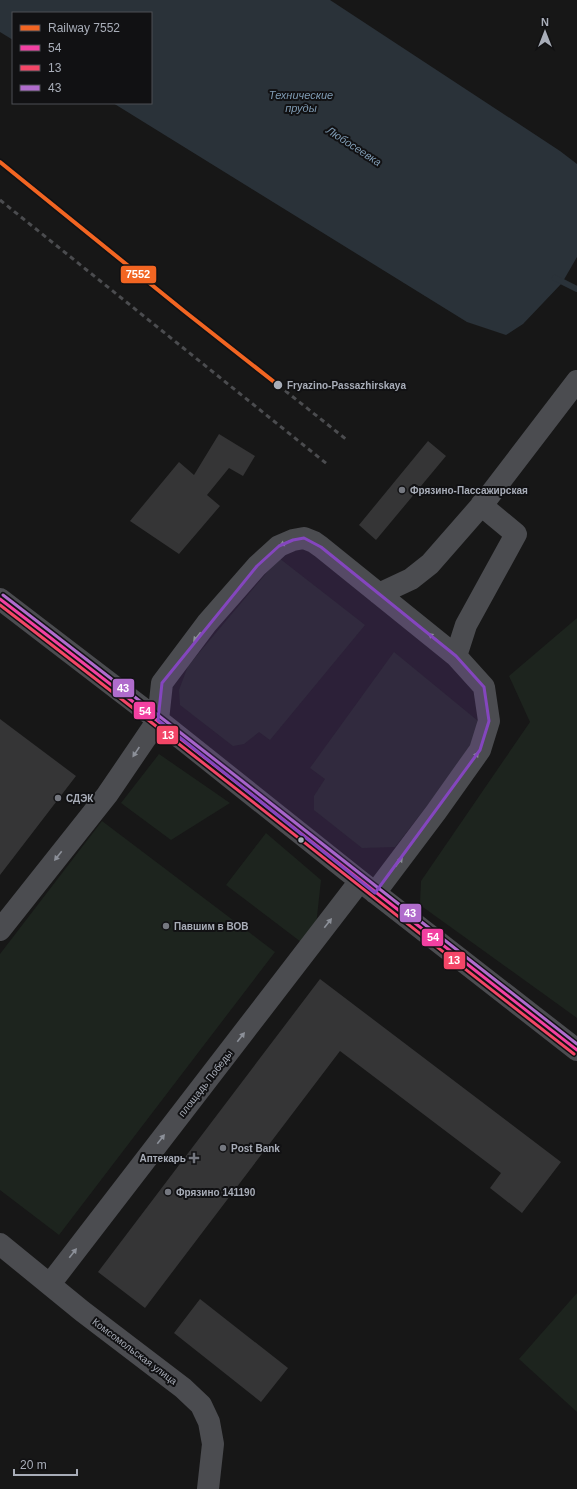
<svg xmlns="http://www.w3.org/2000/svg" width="577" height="1489" font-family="Arial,sans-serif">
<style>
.green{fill:#1d241e}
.water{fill:#2a3239}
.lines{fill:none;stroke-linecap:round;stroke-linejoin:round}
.stream{stroke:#2a3239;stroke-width:6}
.building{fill:#353536}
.minor{stroke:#4b4c50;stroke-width:22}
.rail{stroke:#4b4c4f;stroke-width:3;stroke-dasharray:5 4;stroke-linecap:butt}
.bus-1-casing{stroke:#111113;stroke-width:6}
.bus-2-casing{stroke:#111113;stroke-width:6}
.bus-3-casing{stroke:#111113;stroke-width:6}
.bus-1{stroke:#f240a1;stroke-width:3}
.bus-2{stroke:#f34667;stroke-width:3}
.bus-3{stroke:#b06ccc;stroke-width:3}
.rail-1-casing{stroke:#111113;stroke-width:7}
.rail-1{stroke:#f26522;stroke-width:4}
.oneway{fill:#8c9099}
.marked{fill:#8446be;fill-opacity:0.2;stroke:#8446be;stroke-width:3;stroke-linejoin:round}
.stop-dot{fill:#a8adb8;stroke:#111113;stroke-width:1.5}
.poi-dot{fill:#757880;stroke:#111113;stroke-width:1.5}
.labels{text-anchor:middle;stroke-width:4;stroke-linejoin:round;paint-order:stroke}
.stop-label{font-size:10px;font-weight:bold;fill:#a8adb8;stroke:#111113;text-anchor:start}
.poi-label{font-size:10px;font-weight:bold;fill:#a8adb8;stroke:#111113;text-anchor:start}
.street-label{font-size:10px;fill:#a8adb8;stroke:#111113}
.water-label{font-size:11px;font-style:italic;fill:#7f9bb3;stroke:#111113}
.line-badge{stroke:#111113;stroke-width:1.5}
.badge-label{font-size:11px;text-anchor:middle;font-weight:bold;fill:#fff}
</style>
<rect width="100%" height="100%" fill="#171717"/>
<!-- green -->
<path class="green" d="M279 558 365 625 270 740 259 732 244 744 233 746 180 705 179 690 188 666Z
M577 618V1018L420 905 421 881 530 722 509 676Z
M394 652 478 721 469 752 395 847 362 848 314 810V796L325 779 310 768Z
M159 754 230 803 171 840 121 803Z
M102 821 275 952 59 1235 0 1190V954Z
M266 833 321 880 316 926 301 942 226 885Z
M577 1293V1412L519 1359Z"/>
<!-- water -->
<path class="water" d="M0 0H330L560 151 577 164V257L562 283 523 324 506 335 467 322 113 103H151V13H13V40L0 32Z"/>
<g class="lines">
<!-- stream -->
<path class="stream" d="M555 278 577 289"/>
</g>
<!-- building -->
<path class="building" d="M219 434 255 456 243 476 229 468 207 495 220 506 179 554 130 521 179 462 194 475Z
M428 441 446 456 376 540 359 525Z
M0 719 76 776 0 875Z
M320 979 561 1162 522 1213 490 1188 501 1173 340 1051 145 1308 98 1272Z
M200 1299 288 1368 261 1402 174 1333Z"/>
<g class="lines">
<!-- minor -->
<path class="minor" d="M379 594 411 579 430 564 486 500 577 381
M0 599 158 720 360 881 577 1050
M456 656 466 625 516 534 481 505
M0 930 107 795 158 720 162 683 207 623 257 566 279 546 293 540 304 538 314 542 321 547 456 656 484 687 489 721 480 750 436 812 375 893
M0 1244 82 1311 183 1388 201 1405 209 1422 213 1444 208 1489
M50 1284 360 881"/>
<!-- rail -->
<path class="rail" d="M0 200 327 464
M278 385 347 440"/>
<!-- bus-1 casing -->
<g class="bus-1-casing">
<path id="bus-1" d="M0 599C194 747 384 900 577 1050"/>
</g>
<!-- bus-2 casing -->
<g class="bus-2-casing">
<path id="bus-2" d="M0 605C193 753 382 905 574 1054"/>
</g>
<!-- bus-3 casing -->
<g class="bus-3-casing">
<path id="bus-3" d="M3 595C196 743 385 894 577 1044"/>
</g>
<!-- bus-1 -->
<use href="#bus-1" class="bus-1"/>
<!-- bus-2 -->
<use href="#bus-2" class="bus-2"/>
<!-- bus-3 -->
<use href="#bus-3" class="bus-3"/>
<!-- rail-1 casing -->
<g class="rail-1-casing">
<path id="rail-1" d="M0 162 184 311 278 385"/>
</g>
<!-- rail-1 -->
<use href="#rail-1" class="rail-1"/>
</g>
<!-- one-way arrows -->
<defs><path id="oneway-solid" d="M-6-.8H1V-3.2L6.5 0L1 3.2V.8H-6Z"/></defs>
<g class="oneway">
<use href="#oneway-solid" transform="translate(285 543) rotate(156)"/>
<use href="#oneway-solid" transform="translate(197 637) rotate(128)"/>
<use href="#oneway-solid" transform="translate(433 637) rotate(-141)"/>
<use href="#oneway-solid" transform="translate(136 752) rotate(124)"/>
<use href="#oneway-solid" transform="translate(475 757) rotate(-54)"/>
<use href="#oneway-solid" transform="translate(58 856) rotate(128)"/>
<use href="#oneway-solid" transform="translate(399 862) rotate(-53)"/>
<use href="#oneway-solid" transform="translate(328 923) rotate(-52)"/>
<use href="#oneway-solid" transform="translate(241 1037) rotate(-52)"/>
<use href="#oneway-solid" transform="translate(161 1139) rotate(-52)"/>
<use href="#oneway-solid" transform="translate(73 1253) rotate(-52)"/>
</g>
<!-- marked area -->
<path class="marked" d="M304 538 321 547 456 656 484 687 489 721 480 750 375 893 158 720 162 683 257 566 279 546 293 540Z"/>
<!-- markers -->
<g class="stop-dot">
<circle cx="278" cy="385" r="5"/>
<circle cx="301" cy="840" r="3.5"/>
</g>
<g class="poi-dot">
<circle cx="402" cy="490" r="4"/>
<circle cx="58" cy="798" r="4"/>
<circle cx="166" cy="926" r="4"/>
<circle cx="223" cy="1148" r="4"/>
<path d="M192 1152h4v4h4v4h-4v4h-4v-4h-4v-4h4z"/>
<circle cx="168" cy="1192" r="4"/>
</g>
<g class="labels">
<!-- stop labels -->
<g class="stop-label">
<text x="287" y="389">Fryazino-Passazhirskaya</text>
</g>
<!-- poi labels -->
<g class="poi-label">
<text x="410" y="494">Фрязино-Пассажирская</text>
<text x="66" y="802">СДЭК</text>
<text x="174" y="930">Павшим в ВОВ</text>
<text x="231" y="1152">Post Bank</text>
<text x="186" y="1162" text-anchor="end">Аптекарь</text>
<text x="176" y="1196">Фрязино 141190</text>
</g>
<!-- street labels -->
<g class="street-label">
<text transform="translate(205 1083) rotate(-52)" y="4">площадь Победы</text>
<text transform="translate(135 1351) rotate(37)" y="4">Комсомольская улица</text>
</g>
<!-- water labels -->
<g class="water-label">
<text x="301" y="99">Технические<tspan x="301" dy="13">пруды</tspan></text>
<text transform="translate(354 146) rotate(33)" y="4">Любосеевка</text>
</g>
</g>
<g class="line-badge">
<rect x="120" y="265" width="37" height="19" rx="4" fill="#f26522"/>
<rect x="112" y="678" width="23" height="20" rx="4" fill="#b06ccc"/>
<rect x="133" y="701" width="23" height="19" rx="4" fill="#f240a1"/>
<rect x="156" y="725" width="23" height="20" rx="4" fill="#f34667"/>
<rect x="399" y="903" width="23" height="20" rx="4" fill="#b06ccc"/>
<rect x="421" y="928" width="23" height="19" rx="4" fill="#f240a1"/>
<rect x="443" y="951" width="23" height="19" rx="4" fill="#f34667"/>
</g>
<g class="badge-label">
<text x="138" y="278">7552</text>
<text x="123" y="692">43</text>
<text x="145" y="715">54</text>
<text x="168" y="739">13</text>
<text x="410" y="917">43</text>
<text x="433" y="941">54</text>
<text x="454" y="964">13</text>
</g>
<!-- legend -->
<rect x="12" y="12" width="140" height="92" fill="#111113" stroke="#4d4f55"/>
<rect x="20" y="25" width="20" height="6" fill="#f26522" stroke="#4d4f55"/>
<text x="48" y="32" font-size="12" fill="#a8adb8">Railway 7552</text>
<rect x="20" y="45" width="20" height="6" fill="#f240a1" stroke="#4d4f55"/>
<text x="48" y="52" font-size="12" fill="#a8adb8">54</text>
<rect x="20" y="65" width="20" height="6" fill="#f34667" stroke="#4d4f55"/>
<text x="48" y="72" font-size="12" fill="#a8adb8">13</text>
<rect x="20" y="85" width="20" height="6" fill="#b06ccc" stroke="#4d4f55"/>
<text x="48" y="92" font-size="12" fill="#a8adb8">43</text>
<!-- north arrow -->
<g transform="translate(545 32)" stroke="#111113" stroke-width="3" paint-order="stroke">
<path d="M0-3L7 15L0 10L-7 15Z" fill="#a8adb8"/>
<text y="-6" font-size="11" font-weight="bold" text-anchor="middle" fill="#a8adb8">N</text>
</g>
<!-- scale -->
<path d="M14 1469v6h63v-6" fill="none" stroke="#a8adb8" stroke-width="2"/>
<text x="20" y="1469" font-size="12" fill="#a8adb8" stroke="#111113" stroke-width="3" paint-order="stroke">20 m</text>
</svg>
